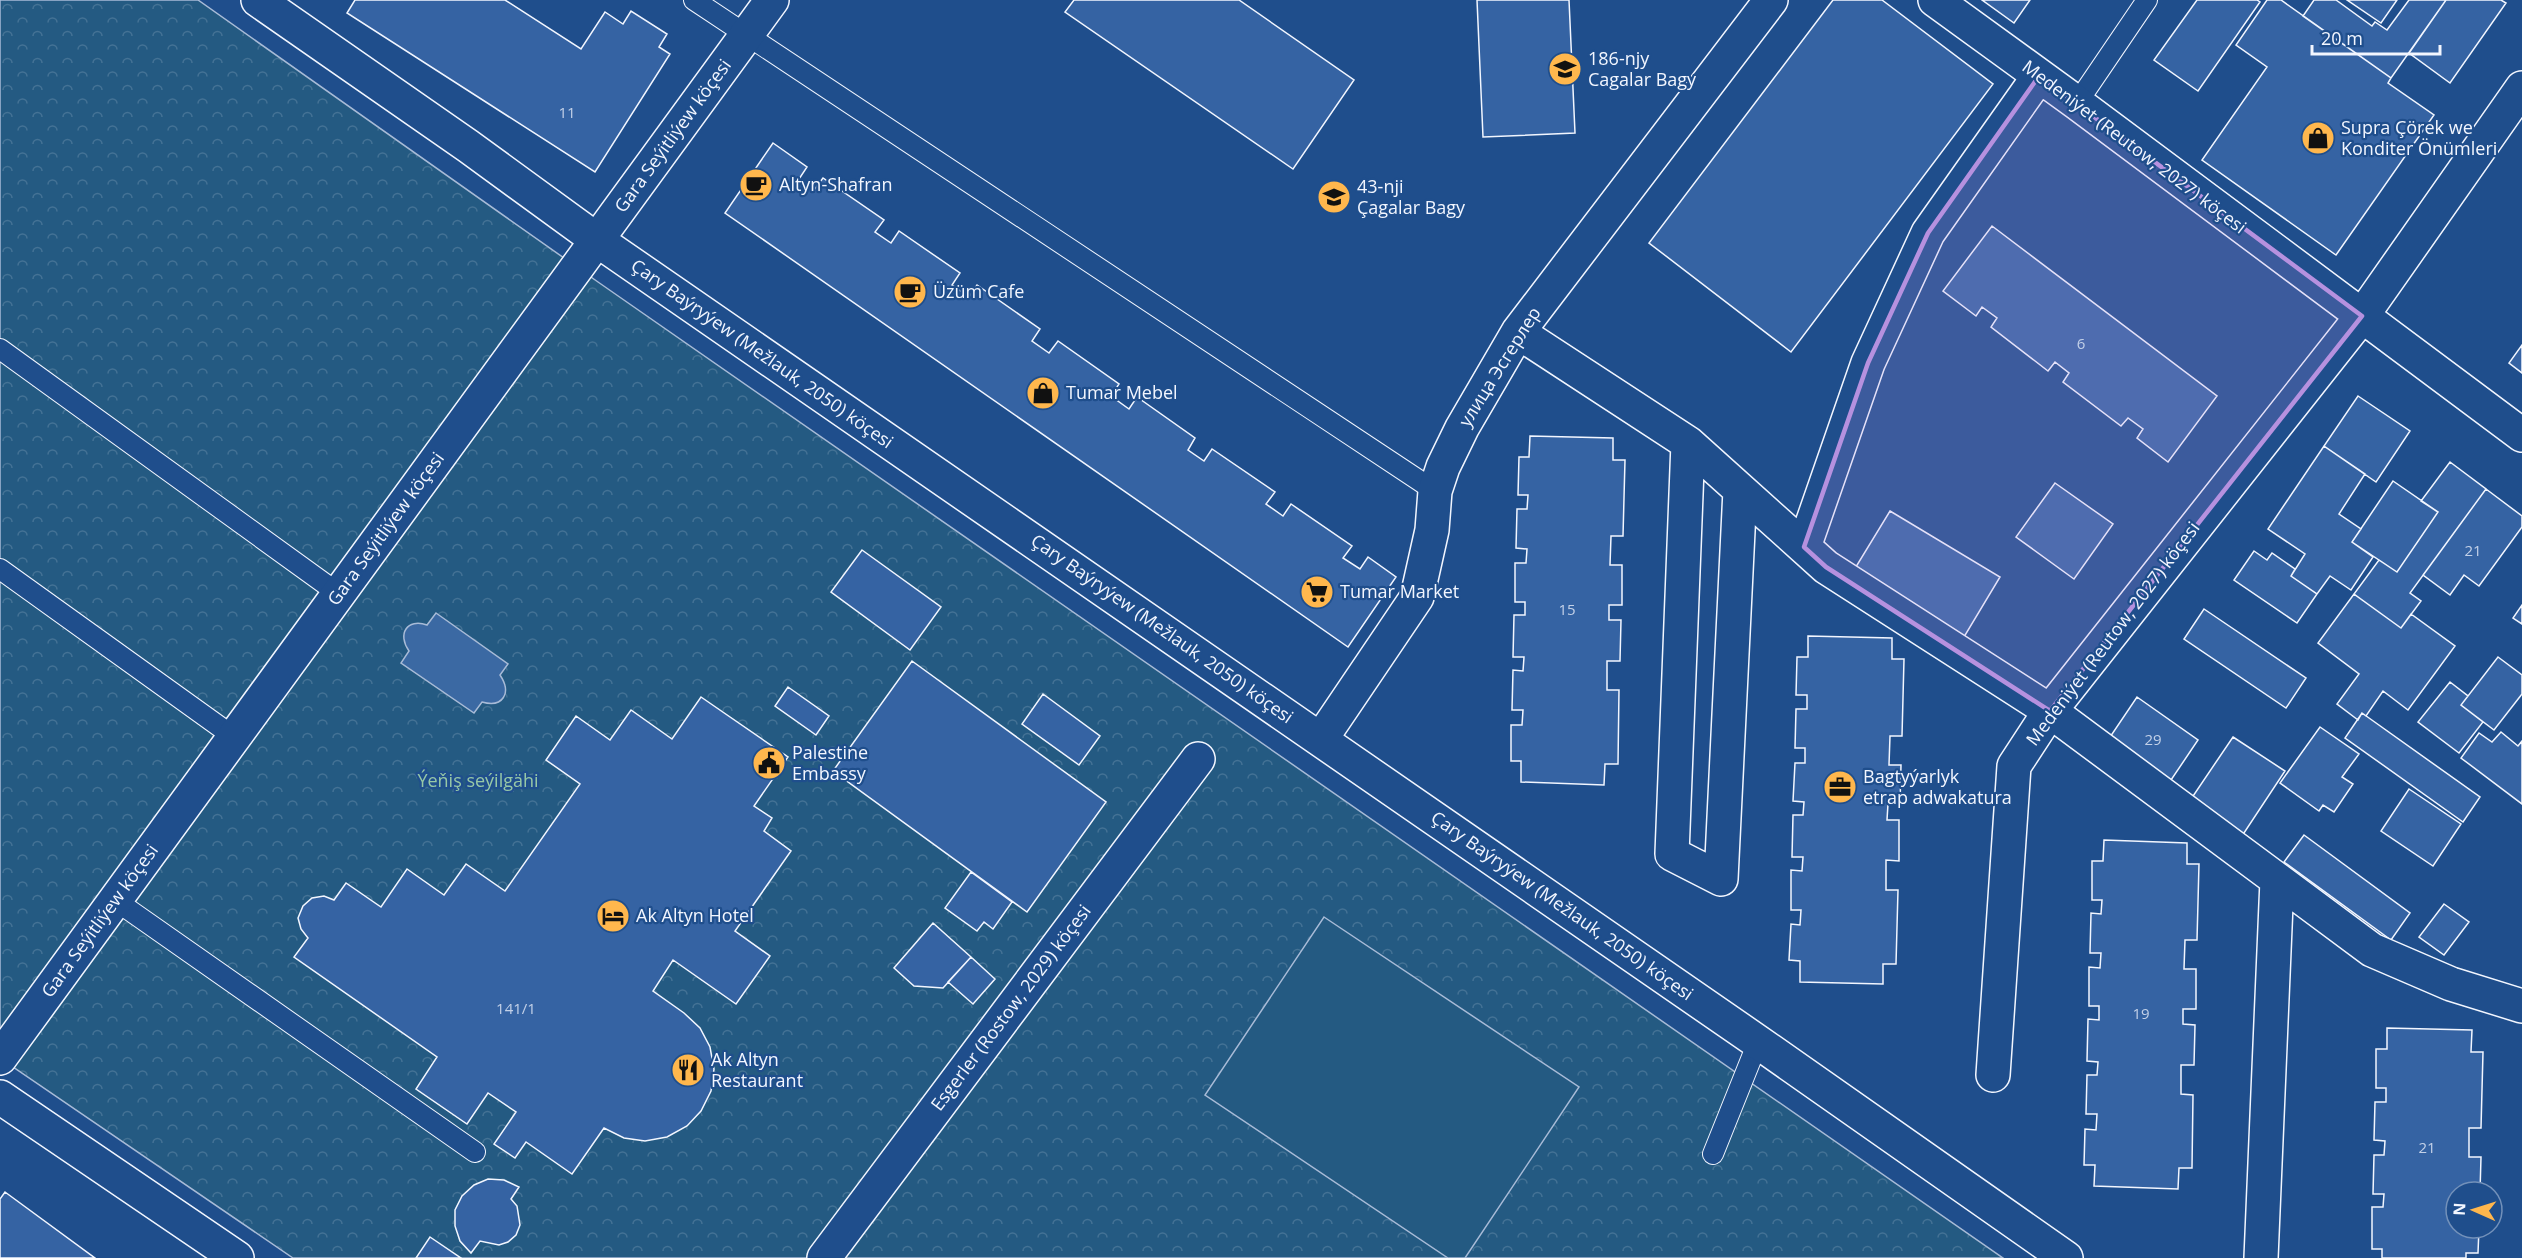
<svg xmlns="http://www.w3.org/2000/svg" width="2522" height="1258" font-family="'Open Sans',sans-serif">
<style>
.park{fill:url(#park-crowns);stroke:#a8bbd7;stroke-width:1.5}
.pitch{fill:#245a82;stroke:#a8bbd7;stroke-width:1.5}
.water{fill:#3b69a3;stroke:#a8bbd7;stroke-width:1.5}
.building{fill:#3563a3;stroke:#f2f6ff;stroke-width:1.5}
.lines{fill:none;stroke-linecap:round;stroke-linejoin:round}
.lane-casing{stroke:#f2f6ff;stroke-width:22}
.street-casing{stroke:#f2f6ff;stroke-width:36}
.lane{stroke:#1f4e8c;stroke-width:20}
.street{stroke:#1f4e8c;stroke-width:33}
.marked{fill:#b691df;fill-opacity:0.2;stroke:#b691df;stroke-width:4.5;stroke-linejoin:round}
.labels{text-anchor:middle;stroke-width:4.5;stroke-linejoin:round;paint-order:stroke}
.number-label{font-size:15px;fill:#c3d1e8}
.poi-label{font-size:18px;fill:#f2f6ff;stroke:#1f4e8c;text-anchor:start}
.street-label{font-size:18px;fill:#f2f6ff;stroke:#1f4e8c}
.park-label{font-size:18px;fill:#97c8a6;stroke:#1f4e8c}
</style>
<defs>
<pattern id="park-crowns" width="20" height="18" patternUnits="userSpaceOnUse" patternTransform="scale(1.5)"><rect width="20" height="18" fill="#245a82"/><path d="M2 6a3 3 0 1 1 6 0M12 15a3 3 0 1 1 6 0" fill="none" stroke="#447295"/></pattern>
</defs>
<rect width="100%" height="100%" fill="#1f4e8c"/>
<!-- park -->
<path class="park" d="M0 0H198L598 282 2003 1258H293L0 1058Z"/>
<!-- pitch -->
<path class="pitch" d="M1324 917 1579 1087 1465 1258H1448L1205 1095Z"/>
<!-- water -->
<path class="water" d="M436 613 508 664 500 675C512 693 503 708 482 702L474 713 401 663 409 651C397 634 407 618 427 625Z"/>
<!-- building -->
<path class="building" d="M355 0H505L581 49 605 12 623 24 631 11 667 34 659 47 670 54 595 172 347 13Z
M1074 0H1239L1354 80 1293 169 1065 12Z
M1477 0H1569L1575 133 1483 137Z
M1833 0H1882L1993 84 1791 352 1649 243Z
M1982 0H2030L2014 23Z
M2197 0H2257L2260 2 2198 91 2154 60Z
M2267 0H2281L2391 78 2388 83 2434 115 2336 255 2202 160 2267 67 2236 45Z
M2314 0H2336L2372 26 2375 22 2387 30 2409 0H2446L2391 78 2303 16Z
M2347 0H2397L2381 23Z
M2446 0H2501L2506 3 2450 83 2409 53Z
M773 143 807 167 799 179 814 190 823 178 884 220 875 232 891 243 899 231 960 273 952 285 969 297 977 285 1040 329 1032 341 1049 353 1058 341 1119 384 1111 396 1129 409 1137 397 1195 438 1188 450 1204 461 1212 449 1275 492 1266 504 1283 516 1291 504 1352 546 1343 558 1360 569 1368 557 1396 577 1348 647 725 213Z
M1992 226 2217 396 2168 462 2137 438 2143 429 2128 418 2121 426 2063 382 2069 373 2055 362 2048 371 1991 327 1997 318 1982 307 1976 316 1943 291Z
M2522 345V373L2509 363Z
M2358 396 2410 431 2376 482 2324 446Z
M1530 436 1613 438V460H1625L1623 536H1611L1610 565H1622V605H1609V620H1621L1620 661H1607V690H1619L1618 764H1605L1604 785 1521 782V761H1511V725H1522L1523 710H1512L1513 670 1523 671 1524 657H1513L1514 615H1525V602H1515V563H1526L1527 549 1516 548 1517 509H1527L1528 495H1518L1519 457H1529Z
M2324 446 2365 474 2339 514 2361 529 2352 542 2373 557 2351 590 2330 576 2317 594 2291 576 2305 554 2268 529Z
M2450 462 2486 489 2410 593 2421 601 2401 628 2354 594 2379 560 2397 572 2438 512 2421 501Z
M2393 481 2438 512 2397 572 2352 542Z
M2055 483 2113 524 2074 579 2016 537Z
M2486 489 2522 516V527L2479 586 2464 575 2450 595 2423 575Z
M1890 511 2000 577 1964 637 1854 570Z
M862 550 941 607 910 650 831 592Z
M2254 551 2267 560 2272 553 2295 569 2291 576 2317 594 2297 623 2234 580Z
M2354 594 2401 628 2411 614 2455 646 2408 710 2383 691 2366 716 2362 713 2358 720 2337 704 2359 674 2318 643Z
M2522 605V624L2513 618Z
M2204 609 2306 678 2286 708 2184 639Z
M1808 636 1892 638V659H1904L1902 736H1890L1889 765H1901L1900 805 1888 804 1887 820H1899V861L1886 860V890H1898L1896 964H1883V984L1800 982V961L1789 960 1791 924 1800 925 1801 910H1791V870L1802 871 1803 857H1792L1793 815H1803L1804 802 1793 801 1795 763H1805V748H1795L1796 709H1807V695H1796L1797 657H1808Z
M2498 657 2522 675V694L2494 730 2461 705Z
M912 661 1106 802 1027 912 833 771Z
M2450 682 2468 696 2461 705 2483 722 2459 753 2418 722Z
M788 687 829 716 816 735 775 706Z
M1043 694 1100 736 1079 765 1022 724Z
M701 697 788 757 754 806 772 818 764 831 791 851 735 931 770 956 736 1004 673 960 653 991 684 1013 700 1028 710 1047 714 1069 711 1091 701 1111 687 1126 667 1137 645 1141 624 1138 604 1128 572 1174 526 1142 515 1158 494 1144 516 1112 488 1093 467 1124 416 1089 437 1057 294 957 308 938 301 929 298 918 303 906 312 898 324 896 334 900 346 883 381 907 407 869 444 895 466 864 505 891 580 784 546 760 576 716 610 740 631 710 672 739Z
M2137 697 2198 740 2169 783 2108 740Z
M2362 713 2480 797 2463 822 2345 738Z
M2320 727 2359 754 2342 777 2353 784 2334 812 2323 805 2319 811 2280 783Z
M2501 732 2518 746 2522 741V804L2461 758 2479 733 2492 742Z
M2233 737 2285 771 2242 836 2189 802Z
M2409 789 2461 824 2433 866 2381 831Z
M2304 835 2410 913 2391 940 2284 862Z
M2104 840 2187 843V864H2199L2197 940H2185L2184 969H2196V1009H2183V1024L2195 1025 2194 1065H2181V1094L2193 1095 2192 1168H2179L2178 1189 2094 1186 2095 1165H2084L2085 1129 2096 1130 2097 1114H2086L2087 1075H2097L2098 1062 2087 1061 2088 1019 2099 1020V1006H2089V967L2100 968 2101 953H2090L2091 913 2101 914 2102 900H2092V861H2103Z
M971 872 1012 902 993 929 984 922 977 931 945 908Z
M2444 904 2469 922 2444 955 2419 937Z
M933 923 971 957 943 988 914 986 894 968Z
M971 957 995 979 973 1004 948 982Z
M2387 1028 2472 1030 2471 1052H2483L2481 1128H2469V1157H2481L2480 1192H2456V1228H2479L2478 1253H2466V1258H2382V1249H2372V1207H2383L2384 1194H2373L2374 1155H2384L2385 1141 2374 1140 2375 1102H2386V1088H2376V1049H2387Z
M488 1179 504 1180 519 1187 511 1199 517 1206 520 1225 516 1235 508 1242 499 1245 480 1241 471 1253 460 1241 455 1226V1210L462 1196 474 1185Z
M5 1192 95 1258H0V1199Z
M430 1237 461 1258H416Z"/>
<g class="lines">
<!-- lane casing -->
<g class="lane-casing">
<path id="lane" d="M694 0 1435 491
M2077 103 2147 0
M0 349 339 594
M0 569 234 737
M115 900 475 1152
M1713 1154 1758 1042"/>
</g>
<!-- street casing -->
<g class="street-casing">
<path id="street" d="M258 0 468 146 597 240 1758 1042 2066 1258
M1935 0 2077 103 2522 435
M1518 332 1688 443 1826 567 2050 711 2372 950 2451 984 2522 1006
M1688 443 1672 854 1721 879 1740 490
M1804 547 1868 363 1928 233 2039 76
M1321 739 1417 597 1432 530 1435 491 1443 467 1462 428 1518 332 1771 0
M0 1058 772 0
M1993 1075 2014 766 2050 711 2362 316 2522 88
M0 1097 237 1258
M824 1258 1198 759
M2261 1258 2277 880"/>
</g>
<!-- lane -->
<use href="#lane" class="lane"/>
<!-- street -->
<use href="#street" class="street"/>
</g>
<!-- marked area -->
<path class="marked" d="M2039 76 2362 316 2050 711 1826 567 1804 547 1868 363 1928 233Z"/>
<!-- icons -->
<defs>
<g id="school-disc" transform="scale(1.725)"><circle r="9.5" fill="#ffb74d" stroke="#1f4e8c"/><path d="M0-5L7-2L0 1L-7-2ZM-4 1L0 2.5L4 1V4Q0 6-4 4Z" fill="#111"/></g>
<g id="shop-disc" transform="scale(1.725)"><circle r="9.5" fill="#ffb74d" stroke="#1f4e8c"/><path d="M-5-2.5h2.3a2.7 3.5 0 0 1 5.4 0H5L5.5 6h-11ZM-1.5-2.5h3a1.5 2.3 0 0 0-3 0Z" fill="#111"/></g>
<g id="cafe-disc" transform="scale(1.725)"><circle r="9.5" fill="#ffb74d" stroke="#1f4e8c"/><path d="M-5.5-4.5H6V0H3Q3 3.5 0 3.5H-2.5Q-5.5 3.5-5.5 0ZM3-3.2v2h1.7v-2ZM-6 4.5H4V6H-6Z" fill="#111"/></g>
<g id="supermarket-disc" transform="scale(1.725)"><circle r="9.5" fill="#ffb74d" stroke="#1f4e8c"/><path d="M-6-5.5h2.5l.6 2H6L4.5 2H-2.5L-4.4-4H-6ZM-1.5 3.2a1.3 1.3 0 1 0 .1 0ZM3 3.2a1.3 1.3 0 1 0 .1 0Z" fill="#111"/></g>
<g id="civic-disc" transform="scale(1.725)"><circle r="9.5" fill="#ffb74d" stroke="#1f4e8c"/><path d="M-.6-6.5H3V-4.5H.6V-3L4-1V1h2V6H-6V1h2V-1L-.6-3ZM-1.2 2.5V6h2.4V2.5Z" fill="#111"/></g>
<g id="office-disc" transform="scale(1.725)"><circle r="9.5" fill="#ffb74d" stroke="#1f4e8c"/><path d="M-6-3h4V-5.5h4V-3h4V5H-6ZM-1-4.5V-3h2v-1.5ZM-6 0V1H6V0Z" fill="#111"/></g>
<g id="hotel-disc" transform="scale(1.725)"><circle r="9.5" fill="#ffb74d" stroke="#1f4e8c"/><path d="M-6-4.5h1.5V1H6V5H4.5V3h-9V5H-6ZM-4 0a1.8 1.8 0 1 1 3.6 0ZM.5 0V-2.5h3Q6-2.5 6 0Z" fill="#111"/></g>
<g id="restaurant-disc" transform="scale(1.725)"><circle r="9.5" fill="#ffb74d" stroke="#1f4e8c"/><path d="M-5-6h1v4h1v-4h1v4h1v-4h1v5L-1.5 .5V6h-2V.5L-5-1ZM5-6V6H3V1.5H1.5Q1.5-4 5-6Z" fill="#111"/></g>
</defs>
<g fill-rule="evenodd">
<use href="#school-disc" x="1565" y="69"/>
<use href="#shop-disc" x="2318" y="138"/>
<use href="#cafe-disc" x="756" y="185"/>
<use href="#school-disc" x="1334" y="197"/>
<use href="#cafe-disc" x="910" y="292"/>
<use href="#shop-disc" x="1043" y="393"/>
<use href="#supermarket-disc" x="1317" y="592"/>
<use href="#civic-disc" x="769" y="763"/>
<use href="#office-disc" x="1840" y="787"/>
<use href="#hotel-disc" x="613" y="916"/>
<use href="#restaurant-disc" x="688" y="1070"/>
</g>
<g class="labels">
<!-- number labels -->
<g class="number-label">
<text x="567" y="118">11</text>
<text x="2081" y="349">6</text>
<text x="2473" y="556">21</text>
<text x="1567" y="615">15</text>
<text x="2153" y="745">29</text>
<text x="516" y="1014">141/1</text>
<text x="2141" y="1019">19</text>
<text x="2427" y="1153">21</text>
</g>
<!-- poi labels -->
<g class="poi-label">
<text x="1588" y="65">186-njy<tspan x="1588" dy="21">Cagalar Bagy</tspan></text>
<text x="2341" y="134">Supra Çörek we<tspan x="2341" dy="21">Konditer Önümleri</tspan></text>
<text x="779" y="191">Altyn-Shafran</text>
<text x="1357" y="193">43-nji<tspan x="1357" dy="21">Çagalar Bagy</tspan></text>
<text x="933" y="298">Üzüm Cafe</text>
<text x="1066" y="399">Tumar Mebel</text>
<text x="1340" y="598">Tumar Market</text>
<text x="792" y="759">Palestine<tspan x="792" dy="21">Embassy</tspan></text>
<text x="1863" y="783">Bagtyýarlyk<tspan x="1863" dy="21">etrap adwakatura</tspan></text>
<text x="636" y="922">Ak Altyn Hotel</text>
<text x="711" y="1066">Ak Altyn<tspan x="711" dy="21">Restaurant</tspan></text>
</g>
<!-- street labels -->
<g class="street-label">
<text transform="translate(673 136) rotate(-54)" y="6">Gara Seýitliýew köçesi</text>
<text transform="translate(2134 147) rotate(37)" y="6">Medeniýet (Reutow, 2027) köçesi</text>
<text transform="translate(762 354) rotate(35)" y="6">Çary Baýryýew (Mežlauk, 2050) köçesi</text>
<text transform="translate(1500 367) rotate(-58)" y="6">улица Эсгерлер</text>
<text transform="translate(386 529) rotate(-54)" y="6">Gara Seýitliýew köçesi</text>
<text transform="translate(1162 629) rotate(35)" y="6">Çary Baýryýew (Mežlauk, 2050) köçesi</text>
<text transform="translate(2113 634) rotate(-53)" y="6">Medeniýet (Reutow, 2027) köçesi</text>
<text transform="translate(1562 906) rotate(35)" y="6">Çary Baýryýew (Mežlauk, 2050) köçesi</text>
<text transform="translate(100 921) rotate(-54)" y="6">Gara Seýitliýew köçesi</text>
<text transform="translate(1011 1008) rotate(-53)" y="6">Esgerler (Rostow, 2029) köçesi</text>
</g>
<!-- park labels -->
<g class="park-label">
<text x="478" y="787">Ýeňiş seýilgähi</text>
</g>
</g>
<!-- north arrow -->
<g transform="translate(2474 1210) rotate(273)"><circle r="28" fill="#1f4e8c" stroke="#7391ba" stroke-width="1.5"/>
<path d="M0-4.5L10 22L0 15L-10 22Z" fill="#ffb74d"/>
<text y="-9" font-size="16" font-weight="bold" text-anchor="middle" fill="#f2f6ff">N</text>
</g>
<!-- scale -->
<path d="M2312 45v9h128v-9" fill="none" stroke="#f2f6ff" stroke-width="3"/>
<text x="2321" y="45" font-size="18" fill="#f2f6ff" stroke="#1f4e8c" stroke-width="4.5" paint-order="stroke">20 m</text>
</svg>
